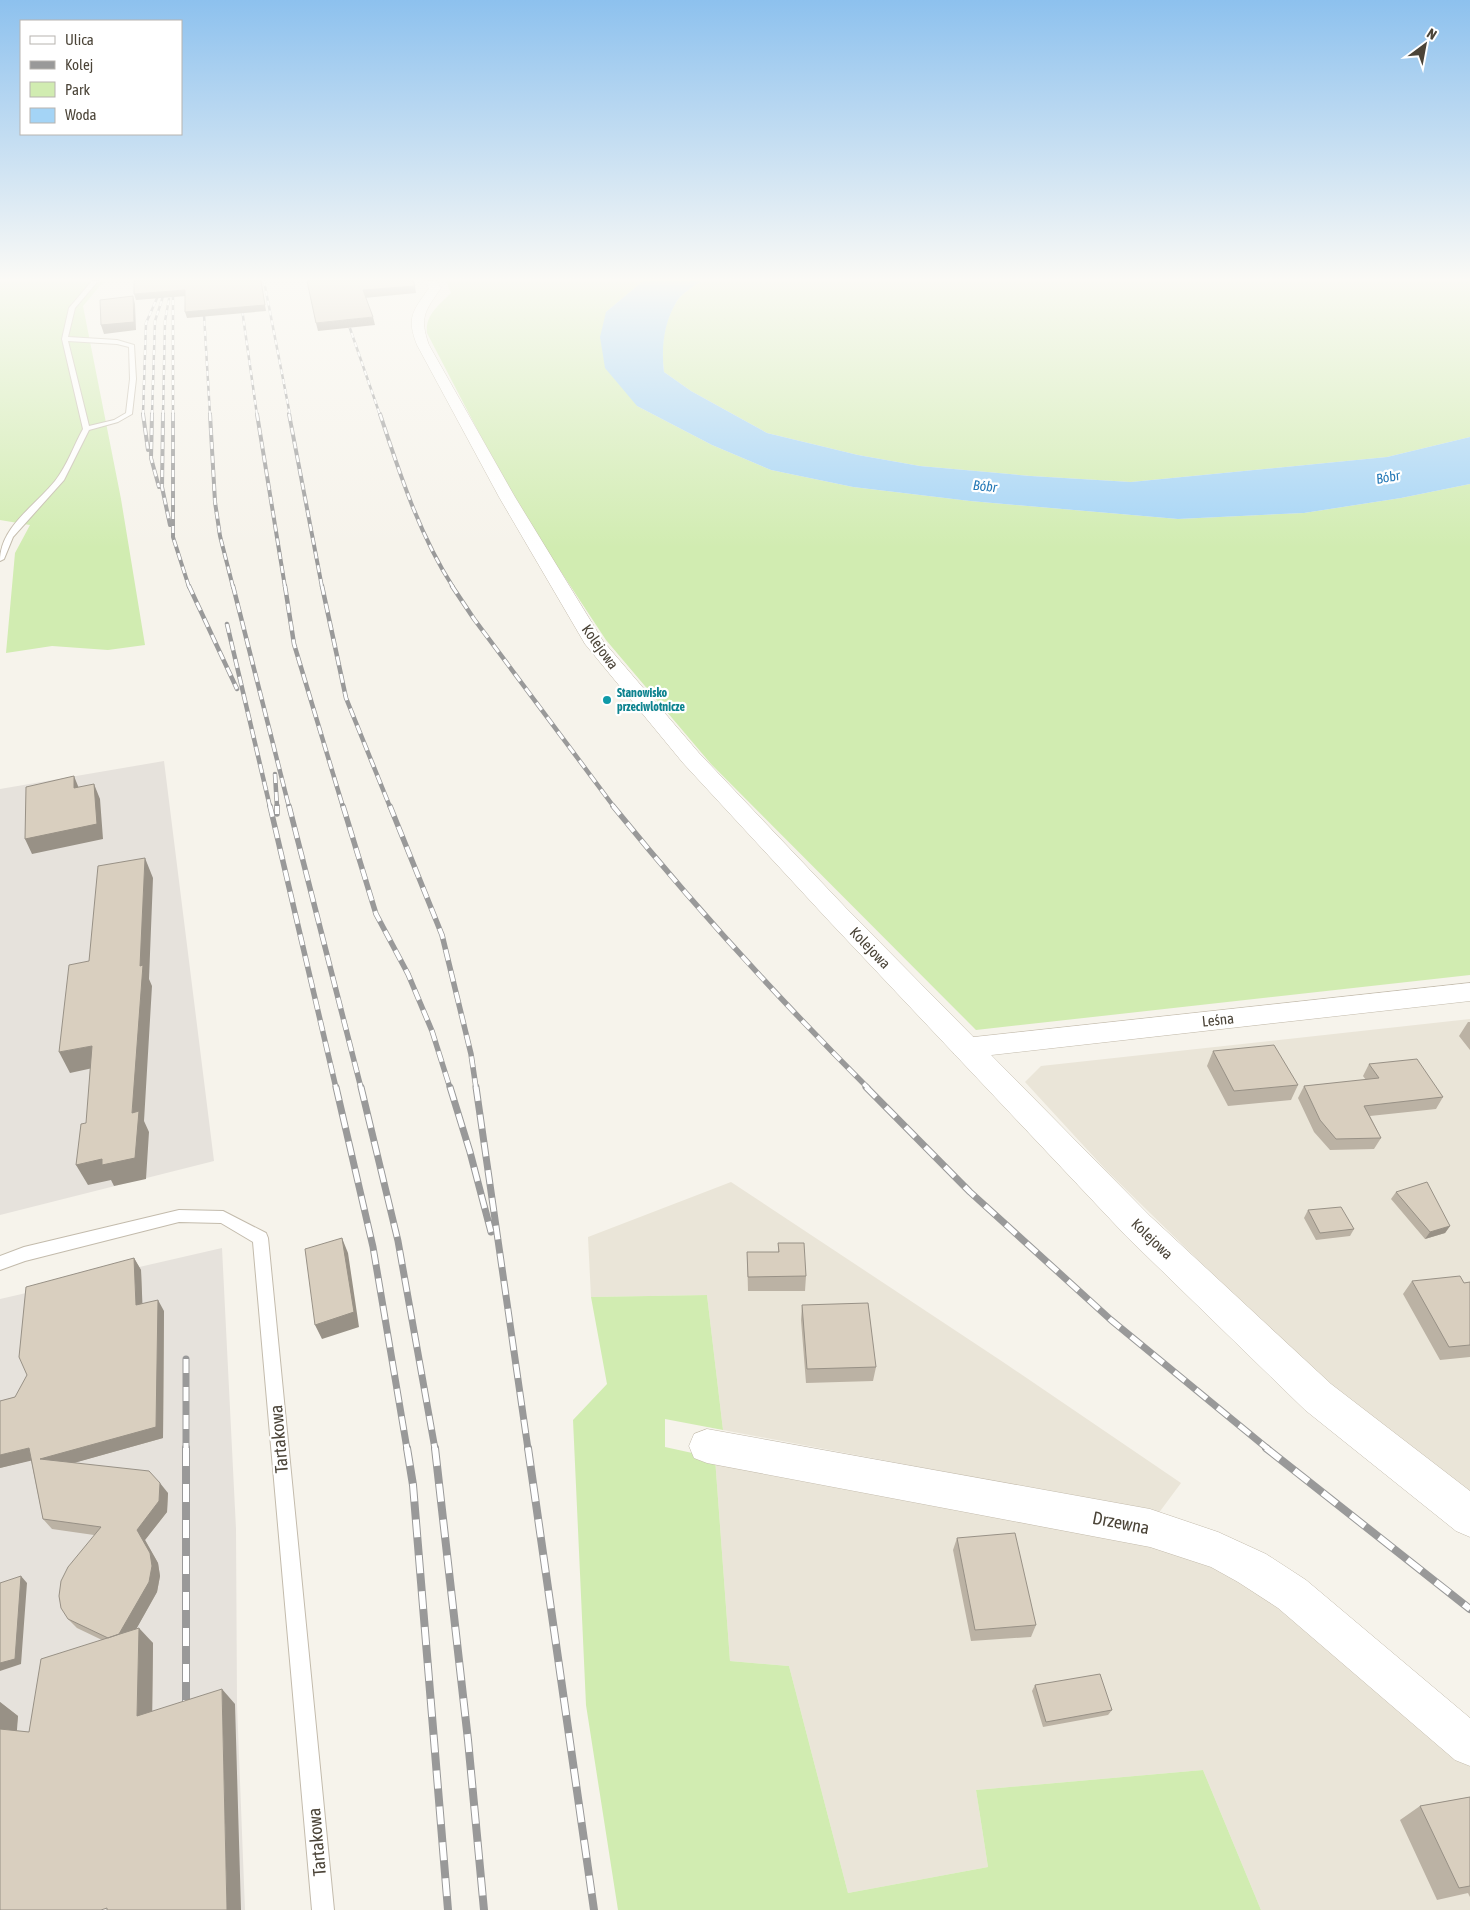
<svg xmlns="http://www.w3.org/2000/svg" width="1470" height="1910" font-family="'Asap Condensed',sans-serif">
<style>
.residential{fill:#eae5d8}
.industrial{fill:#e6e2dc}
.green{fill:#d1ecb1}
.water{fill:#a4d4f6}
.lines{fill:none;stroke-linecap:round;stroke-linejoin:round}
.service-casing{stroke:#c3bbac;stroke-width:2}
.minor-casing{stroke:#c3bbac;stroke-width:1}
.tertiary-casing{stroke:#c3bbac;stroke-width:1}
.service{fill:#fff;fill-rule:evenodd}
.minor{fill:#fff;fill-rule:evenodd}
.tertiary{fill:#fff;fill-rule:evenodd}
.rail-far5-casing{stroke:#999;stroke-width:2.5}
.rail-far4-casing{stroke:#999;stroke-width:4}
.rail-far3-casing{stroke:#999;stroke-width:4.5}
.rail-far2-casing{stroke:#999;stroke-width:5.5}
.rail-far1-casing{stroke:#999;stroke-width:7}
.rail-casing{stroke:#999;stroke-width:8}
.rail-far5{stroke:#fff;stroke-width:2;stroke-dasharray:5;stroke-linecap:butt}
.rail-far4{stroke:#fff;stroke-width:2.5;stroke-dasharray:7;stroke-linecap:butt}
.rail-far3{stroke:#fff;stroke-width:3;stroke-dasharray:9;stroke-linecap:butt}
.rail-far2{stroke:#fff;stroke-width:4;stroke-dasharray:11;stroke-linecap:butt}
.rail-far1{stroke:#fff;stroke-width:5;stroke-dasharray:14;stroke-linecap:butt}
.rail{stroke:#fff;stroke-width:6;stroke-dasharray:18;stroke-linecap:butt}
.wall{fill:#bbb2a4}
.shaded-wall{fill:#989186}
.building{fill:#d9cfbf;stroke:#989186}
.culture-dot{fill:#0f9aa8;stroke:#fff;stroke-width:2}
.labels{text-anchor:middle;stroke-width:4.5;stroke-linejoin:round;paint-order:stroke}
.far-culture-label{font-size:12px;font-weight:bold;fill:#0d838f;stroke:#fff;text-anchor:start}
.far-water-label{font-size:14px;font-style:italic;fill:#277ab7;stroke:#fff}
.street-label{font-size:15px;fill:#4b4438;stroke:#fff}
.near-street-label{font-size:18px;fill:#4b4438;stroke:#fff}
</style>
<rect width="100%" height="100%" fill="#f6f3eb"/>
<!-- residential -->
<path class="residential" d="M1470 1019V1503L1287 1347 1106 1170 1025 1082 1041 1066Z
M731 1182 1003 1362 1181 1483 1158 1514 1052 1492 723 1430 707 1295 591 1297 588 1237Z
M715 1458 1124 1532 1240 1576 1470 1765V1910H1261L1203 1770 976 1790 988 1867 848 1893 789 1666 730 1661Z"/>
<!-- industrial -->
<path class="industrial" d="M164 761 214 1161 0 1215V789Z
M222 1248 236 1529 237 1704 245 1910H0V1299Z"/>
<!-- green -->
<path class="green" d="M0 281H104L83 306 121 499 145 645 108 650 52 646 6 653 15 553 30 525 0 520Z
M446 281H643L606 312 637 406 712 445 771 470 853 487 970 501 1178 519 1304 513 1401 498 1470 484V975L976 1030 711 764 606 640 515 502 427 333C425 315 439 305 451 293Z
M702 281H1470V437L1387 457 1131 482 1031 476 920 466 858 455 767 433 691 391 664 372C661 347 663 323 677 301 682 293 694 286 702 281Z
M707 1295 723 1430 665 1419V1447L715 1458 730 1661 789 1666 848 1893 988 1867 976 1790 1203 1770 1261 1910H618L586 1705 573 1420 607 1384 591 1297Z"/>
<!-- water -->
<path class="water" d="M643 281H702C694 286 682 293 677 301 664 322 661 347 664 372L691 391 767 433 858 455 920 466 1031 476 1131 482 1387 457 1470 437V484L1401 498 1304 513 1178 519 970 501 853 487 771 470 712 445 637 406 605 368 600 337 606 312Z"/>
<g class="lines">
<!-- service casing -->
<g class="service-casing">
<path id="service" d="M92 281H98L75 308 68 337 117 340 134 345 136 379 132 414 118 422 89 430 64 480 13 537 4 559 0 561C0 527 35 506 55 481 67 466 74 445 83 429L62 339 69 308ZM68 341 117 344 129 347 130 379 126 413 114 420 89 426Z
M179 1210 223 1211 266 1233 268 1238 334 1910H312L253 1242 221 1223 179 1222 25 1261 0 1270V1256L24 1247Z"/>
</g>
<!-- minor casing -->
<g class="minor-casing">
<path id="minor" d="M1470 983V1001L965 1058 955 1055 951 1048 955 1041 965 1038Z
M707 1429 1150 1509 1218 1532 1266 1554 1306 1580 1470 1718V1766L1455 1760 1278 1608 1238 1582 1211 1567 1150 1547 707 1463 694 1458 689 1446 694 1434Z"/>
</g>
<!-- tertiary casing -->
<g class="tertiary-casing">
<path id="tertiary" d="M425 281H437L441 288C425 311 419 317 429 345L515 497 603 641 699 753 846 908 1150 1216 1331 1384 1470 1491V1537L1456 1531 1305 1410 1126 1236 828 920 683 763 585 644 499 497 417 345C406 317 413 311 429 288Z"/>
</g>
<!-- service -->
<use href="#service" class="service"/>
<!-- minor -->
<use href="#minor" class="minor"/>
<!-- tertiary -->
<use href="#tertiary" class="tertiary"/>
<!-- rail-far5 casing -->
<g class="rail-far5-casing">
<path id="rail-far5" d="M202 281 210 415
M238 281 257 415
M264 281 290 415
M345 314 380 415
M143 415 146 323 158 296
M152 415 155 321 168 281
M163 415 165 321 169 299
M173 415V294L177 281"/>
</g>
<!-- rail-far4 casing -->
<g class="rail-far4-casing">
<path id="rail-far4" d="M143 414 148 450
M152 414 151 458 159 487
M163 414 162 487 170 525
M173 414V537L189 587
M210 414 215 502 220 536 233 587
M257 414 285 587
M289 414 322 587
M380 414C400 474 419 534 453 587"/>
</g>
<!-- rail-far3 casing -->
<g class="rail-far3-casing">
<path id="rail-far3" d="M189 586 237 689
M233 586 289 807
M285 586 294 644 343 807
M322 586 346 698 390 807
M452 586 474 619 614 807
M227 624 270 807
M275 774 277 807"/>
</g>
<!-- rail-far2 casing -->
<g class="rail-far2-casing">
<path id="rail-far2" d="M270 806 336 1088
M277 806V814
M289 806 361 1088
M343 806 376 914 408 974 432 1031 450 1088
M390 806 442 935 471 1054 476 1088
M613 806C693 905 778 998 868 1088"/>
</g>
<!-- rail-far1 casing -->
<g class="rail-far1-casing">
<path id="rail-far1" d="M336 1087 373 1247 407 1449
M361 1087 398 1241 435 1449
M450 1087 470 1152 491 1232
M476 1087 528 1449
M866 1087 970 1192 1111 1320 1268 1449
M186 1359V1449"/>
</g>
<!-- rail casing -->
<g class="rail-casing">
<path id="rail" d="M186 1448V1714
M407 1448 413 1485 448 1910
M435 1448 468 1740 484 1910
M528 1448 594 1910
M1266 1448 1470 1609"/>
</g>
<!-- rail-far5 -->
<use href="#rail-far5" class="rail-far5"/>
<!-- rail-far4 -->
<use href="#rail-far4" class="rail-far4"/>
<!-- rail-far3 -->
<use href="#rail-far3" class="rail-far3"/>
<!-- rail-far2 -->
<use href="#rail-far2" class="rail-far2"/>
<!-- rail-far1 -->
<use href="#rail-far1" class="rail-far1"/>
<!-- rail -->
<use href="#rail" class="rail"/>
</g>
<!-- wall -->
<path class="wall" d="M1468 1022H1470V1050L1459 1036Z
M1213 1051 1298 1085 1291 1100 1228 1106 1207 1066Z
M1369 1064 1443 1097 1436 1109 1370 1116 1381 1138 1374 1149 1330 1150 1314 1132 1298 1098 1304 1086 1366 1080 1363 1076Z
M1396 1192 1450 1226 1445 1233 1425 1239 1391 1199Z
M1308 1210 1354 1229 1350 1236 1316 1240 1304 1218Z
M778 1243 806 1276 805 1291H748L747 1252H778Z
M134 1258 141 1270 142 1304 164 1311 163 1438 73 1463 168 1493 167 1512 145 1540 158 1563 160 1576 157 1592 136 1629 153 1643 152 1711 235 1704 0 1910V1702L18 1716 16 1731 29 1732 102 1640 77 1628 68 1619 94 1535 52 1529 43 1519 31 1460 0 1468V1401L15 1397Z
M1412 1281 1464 1283 1470 1282V1357L1440 1360 1403 1294Z
M802 1305 876 1367 873 1381 806 1383 801 1320Z
M957 1538 1036 1625 1031 1637 971 1641 953 1550Z
M1035 1685 1112 1710 1108 1715 1043 1727 1032 1691Z
M1470 1797V1897L1468 1893 1437 1900 1400 1820 1420 1806Z"/>
<!-- shaded-wall -->
<path class="shaded-wall" d="M261 281 266 311 187 318 185 312Z
M415 286 416 293 364 298 363 290Z
M185 290 186 296 136 300 134 294Z
M133 296 135 304 136 330 104 334 101 325Z
M373 317 375 325 318 331 316 323Z
M74 776 80 791 74 788Z
M94 784 100 799 103 839 32 854 25 839Z
M145 858 153 878 149 979 152 986 144 1121 149 1132 146 1179 114 1186 111 1180 88 1185 76 1165 132 1113Z
M92 1046 102 1066 70 1073 59 1052Z
M1450 1226 1445 1233 1425 1239 1430 1232Z
M342 1238 348 1253 359 1327 322 1339 315 1325Z
M134 1258 141 1270 143 1317 136 1305Z
M158 1300 164 1311 163 1438 49 1470 40 1459Z
M29 1448 38 1459 0 1468V1455Z
M160 1483 168 1493 167 1512 145 1540 158 1563 160 1576 157 1592 124 1651 115 1641 137 1530Z
M21 1576 27 1583 21 1664 0 1671V1663Z
M139 1628 153 1643 152 1731 137 1716Z
M222 1689 235 1704 241 1910H227Z
M0 1702 18 1716 16 1743 0 1731Z"/>
<!-- building -->
<path class="building" d="M134 281H261L265 305 185 312V290L134 294Z
M307 281H413L415 286 363 290 373 317 316 323Z
M133 296 134 322 101 325 100 300Z
M74 776V788L94 784 97 824 25 839 26 787Z
M145 858 140 966 143 965 132 1113 139 1111 135 1158 102 1165V1159L76 1165 81 1124 86 1123 92 1046 59 1052 69 965 89 961 98 866Z
M1274 1045 1298 1085 1234 1091 1213 1051Z
M1417 1059 1443 1097 1364 1106 1381 1138 1336 1139 1320 1120 1304 1086 1379 1078 1369 1064Z
M1427 1182 1450 1226 1430 1232 1396 1192Z
M1341 1207 1354 1229 1320 1233 1308 1210Z
M342 1238 354 1312 315 1325 305 1249Z
M778 1243H804L806 1276 748 1277 747 1252H779Z
M134 1258 136 1305 158 1300 156 1427 40 1459 149 1471 160 1483 159 1501 137 1530 150 1553 152 1566 149 1582 119 1634 108 1638 68 1619 61 1608 59 1596 61 1581 68 1567 101 1527 43 1519 29 1448 0 1455V1401L15 1397 27 1375 19 1357 26 1287Z
M1460 1276 1464 1283 1470 1282V1345L1449 1347 1412 1281Z
M868 1303 876 1367 807 1369 802 1305Z
M1015 1533 1036 1625 975 1630 957 1538Z
M21 1576 15 1659 0 1663V1583Z
M139 1628 137 1716 222 1689 227 1910H107V1908L101 1910H0V1729L29 1732 41 1659Z
M1100 1674 1112 1710 1046 1722 1035 1685Z
M1470 1797V1886L1459 1888 1420 1806Z"/>
<!-- sky -->
<linearGradient id="sky" x2="0" y2="1"><stop stop-color="#8dc1ee"/><stop offset="0.51" stop-color="#fbfaf6"/><stop offset="1" stop-color="#fbfaf6" stop-opacity="0"/></linearGradient>
<rect width="1470" height="548" fill="url(#sky)"/>
<!-- markers -->
<circle class="culture-dot" cx="607" cy="700" r="5"/>
<g class="labels">
<!-- far-culture labels -->
<g class="far-culture-label">
<text x="617" y="697">Stanowisko<tspan x="617" dy="14">przeciwlotnicze</tspan></text>
</g>
<!-- far-water labels -->
<g class="far-water-label">
<text transform="translate(1388 477) rotate(-10)" y="5">Bóbr</text>
<text transform="translate(985 486) rotate(6)" y="5">Bóbr</text>
</g>
<!-- street labels -->
<g class="street-label">
<text transform="translate(600 647) rotate(54)" y="5">Kolejowa</text>
<text transform="translate(870 948) rotate(46)" y="5">Kolejowa</text>
<text transform="translate(1218 1020) rotate(-6)" y="5">Leśna</text>
<text transform="translate(1152 1239) rotate(44)" y="5">Kolejowa</text>
</g>
<!-- near-street labels -->
<g class="near-street-label">
<text transform="translate(279 1439) rotate(-95)" y="6">Tartakowa</text>
<text transform="translate(1121 1523) rotate(11)" y="6">Drzewna</text>
<text transform="translate(317 1842) rotate(-95)" y="6">Tartakowa</text>
</g>
</g>
<!-- legend -->
<rect x="20" y="20" width="162" height="115" fill="#ffffff" stroke="#b7b4af"/>
<rect x="30" y="36" width="25" height="8" fill="#ffffff" stroke="#b7b4af"/>
<text x="65" y="45" font-size="15" fill="#4b4438">Ulica</text>
<rect x="30" y="61" width="25" height="8" fill="#999999" stroke="#b7b4af"/>
<text x="65" y="70" font-size="15" fill="#4b4438">Kolej</text>
<rect x="30" y="82" width="25" height="15" fill="#d1ecb1" stroke="#b7b4af"/>
<text x="65" y="95" font-size="15" fill="#4b4438">Park</text>
<rect x="30" y="108" width="25" height="15" fill="#a4d4f6" stroke="#b7b4af"/>
<text x="65" y="120" font-size="15" fill="#4b4438">Woda</text>
<!-- north arrow -->
<g transform="translate(1425 45) rotate(32)" stroke="#ffffff" stroke-width="4" paint-order="stroke">
<path d="M0-4L9 19L0 12L-9 19Z" fill="#4b4438"/>
<text y="-8" font-size="14" font-weight="bold" text-anchor="middle" fill="#4b4438">N</text>
</g>
</svg>
